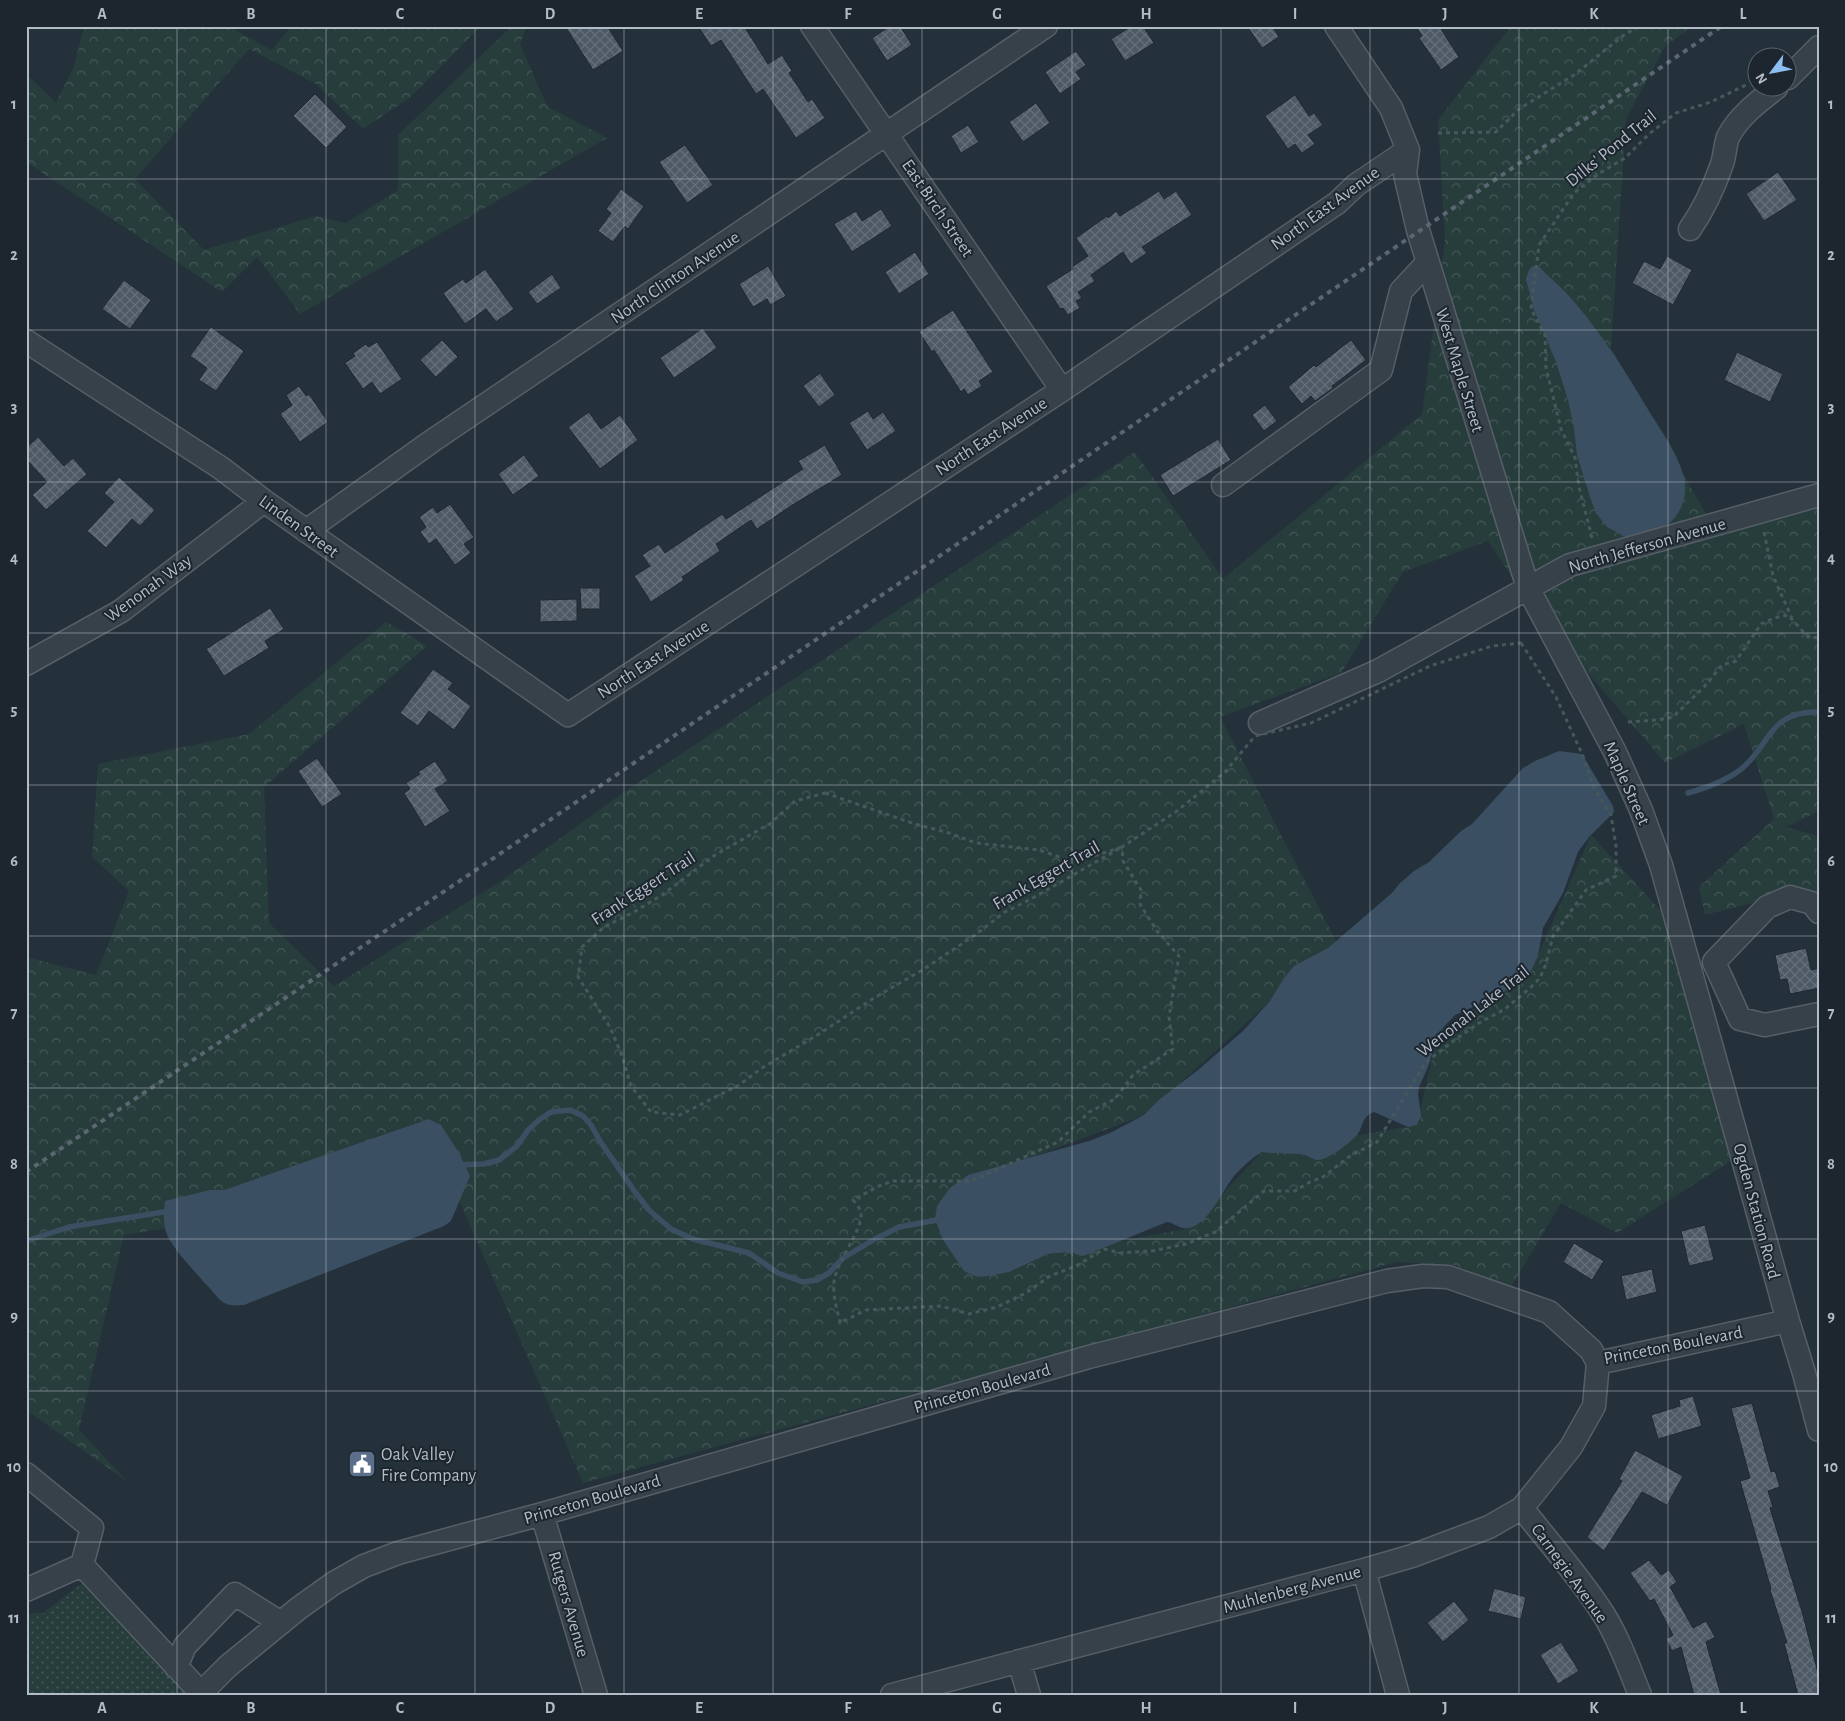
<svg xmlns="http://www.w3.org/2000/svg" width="1845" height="1721" font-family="'Alegreya Sans',sans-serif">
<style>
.green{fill:url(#green-dots)}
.forest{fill:url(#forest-crowns)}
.water{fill:#3a4f62}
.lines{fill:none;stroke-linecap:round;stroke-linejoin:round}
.stream{stroke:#3a4f62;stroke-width:5.5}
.building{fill:url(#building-cross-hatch);stroke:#1f2831}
.minor-casing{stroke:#565f68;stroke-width:25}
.path{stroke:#46595a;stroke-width:3;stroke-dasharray:4 4;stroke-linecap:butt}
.minor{stroke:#37414a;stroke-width:22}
.rail{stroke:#5a6671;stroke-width:4;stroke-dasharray:5 5;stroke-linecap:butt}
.grid{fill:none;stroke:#b3bcc6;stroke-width:1;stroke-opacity:0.55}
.labels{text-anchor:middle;stroke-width:4;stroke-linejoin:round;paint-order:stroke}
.street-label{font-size:18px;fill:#b3bcc6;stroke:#1d262f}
.poi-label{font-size:18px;fill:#b3bcc6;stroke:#1d262f;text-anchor:start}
.neatline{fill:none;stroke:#b3bcc6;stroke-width:2}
.grid-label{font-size:16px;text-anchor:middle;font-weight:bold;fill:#b3bcc6}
</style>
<defs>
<pattern id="green-dots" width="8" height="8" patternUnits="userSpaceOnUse" patternTransform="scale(1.25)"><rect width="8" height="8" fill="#273d3c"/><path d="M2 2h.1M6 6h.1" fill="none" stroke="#445757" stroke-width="1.8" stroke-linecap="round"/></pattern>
<pattern id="forest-crowns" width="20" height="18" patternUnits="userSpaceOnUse" patternTransform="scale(1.25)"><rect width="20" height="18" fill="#273d3c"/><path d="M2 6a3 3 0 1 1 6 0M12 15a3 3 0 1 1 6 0" fill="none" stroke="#445757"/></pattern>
<pattern id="building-cross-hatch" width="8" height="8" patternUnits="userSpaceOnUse" patternTransform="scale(1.25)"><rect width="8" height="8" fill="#4d5965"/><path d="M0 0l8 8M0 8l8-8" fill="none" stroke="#646f7a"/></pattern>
</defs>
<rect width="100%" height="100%" fill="#24303a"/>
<!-- green -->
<path class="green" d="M90 1577 202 1695H26V1614L43 1613Z"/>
<!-- forest -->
<path class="forest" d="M84 26H228L272 50 291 26H481L411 97 363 129 316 84 249 49 135 179 204 250 316 216 346 223 398 190V135L512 26H527L520 44 547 106 607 138 300 314 257 257 222 292 26 162V74L56 102 74 67Z
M1511 26H1694L1666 45 1626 119 1611 348 1717 533 1819 505V811L1786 827 1819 836V892L1808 889 1705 915 1699 887 1774 819 1744 724 1665 763 1530 605 1488 541 1403 572 1341 673 1220 717 1336 941 1145 1115 950 1188 964 1271 1190 1228 1262 1152 1417 1125 1438 1032 1530 973 1591 835 1672 923 1737 1157 1617 1233 1561 1203 1511 1287 1454 1265 1397 1262 583 1483 451 1182 124 1235 79 1430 128 1482 26 1410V957L96 975 129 891 92 857 98 764 249 734 386 622 427 646 264 787 269 923 334 986 504 879 627 790 1135 452 1223 579 1422 414 1445 240 1438 120Z"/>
<!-- water -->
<path class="water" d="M1533 266H1538C1551 279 1565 290 1576 304 1604 337 1627 374 1649 411 1660 429 1674 448 1681 468 1684 476 1686 485 1685 494 1679 526 1658 531 1631 540L1607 527 1596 513 1590 497 1577 455 1574 428 1568 400 1556 362 1534 310 1526 279 1529 270Z
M1559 751 1582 754 1613 806 1614 812 1589 837 1578 852 1563 893 1543 928 1538 956 1530 973 1524 979 1497 996 1455 1015 1439 1032 1428 1067 1419 1087 1418 1094 1421 1115 1417 1125 1408 1127 1374 1112C1361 1117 1364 1126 1357 1135 1350 1143 1328 1160 1318 1160 1312 1160 1307 1154 1300 1154 1287 1153 1275 1154 1262 1152 1252 1158 1243 1166 1235 1175 1222 1190 1210 1223 1189 1228 1180 1230 1175 1223 1167 1222L1086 1255 1082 1256 1069 1252 1048 1254 1009 1272 988 1276 978 1277 970 1274 964 1271 943 1240 935 1219 937 1206 950 1188 968 1175 1089 1141 1110 1133 1144 1115 1160 1099 1198 1070 1243 1031 1270 1001 1284 978 1294 966 1328 948 1393 892 1399 884 1414 871 1429 862 1461 831 1472 824 1523 768 1535 761Z
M429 1119 441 1125 459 1153 470 1176 451 1221 444 1226 244 1305C233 1306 226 1306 218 1298 206 1283 171 1249 166 1232 163 1222 164 1212 165 1201L210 1190H224Z"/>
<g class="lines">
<!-- stream -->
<path class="stream" d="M1688 793C1706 788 1724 782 1740 770 1772 745 1767 711 1819 712
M457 1165 484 1164 499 1160 517 1146 528 1130 539 1120 551 1112 570 1110 583 1116 591 1125 600 1141 635 1192 649 1210 671 1229 693 1239 749 1253 778 1273 803 1282 817 1280 829 1273 843 1258 875 1239 899 1227 943 1219
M26 1241 69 1227 170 1211"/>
</g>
<!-- building -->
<path class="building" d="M565 26H607L623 51 593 70Z
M698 26H744L768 64 782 55 792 71 789 73 808 102 812 99 825 118 796 138 763 89 756 94 721 40 711 46Z
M890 26H900L912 45 887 61 872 38Z
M1132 26H1143L1154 43 1125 61 1111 39Z
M1247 26H1272L1279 37 1262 48Z
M1416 26H1439L1459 57 1441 70 1419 38 1422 36Z
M1076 51 1086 65 1076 72 1081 79 1060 94 1045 72Z
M315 94 347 127 326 148 293 116Z
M1295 95 1309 116 1314 113 1323 125 1308 135 1315 144 1302 153 1295 144 1288 149 1265 116Z
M1036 103 1050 123 1023 142 1009 122Z
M968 125 979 142 961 153 951 136Z
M685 145 713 185 687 203 659 162Z
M1778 172 1797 200 1764 221 1746 194Z
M621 189 644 206 628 229 625 226 613 242 598 231 611 213 606 209Z
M1159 191 1164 199 1176 191 1192 215 1142 247 1147 253 1131 264 1123 252 1091 275 1095 281 1078 292 1082 298 1076 301 1080 308 1068 315 1063 308 1060 309 1046 286 1073 269 1072 267 1088 256 1076 238 1107 216 1108 218 1116 211 1120 216Z
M881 209 892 226 852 252 834 224 856 211 862 221Z
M915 252 929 274 899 294 885 272Z
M1667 256 1692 270 1673 305 1632 283 1644 261 1660 269Z
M768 266 786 296 770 305 767 299 753 307 739 284Z
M485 269 514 309 496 322 486 309 465 324 443 293 463 279 466 283Z
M552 274 561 288 537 304 528 292Z
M124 280 151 300 130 329 102 309Z
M953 310 993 372 979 381 982 386 968 395 964 389 961 392 934 350 932 352 919 332Z
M211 327 244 351 216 391 199 380 207 368 190 356Z
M703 328 717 348 674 378 660 358Z
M442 340 458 357 436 377 420 360Z
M1351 340 1366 360 1332 386 1333 388 1315 401 1311 396 1302 404 1288 387 1314 365 1316 367Z
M377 342 402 379 380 394 372 382 363 389 345 363 355 356 353 353 366 344 368 347Z
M1737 352 1783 374 1770 402 1724 380Z
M820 373 835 395 819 407 803 386Z
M299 386 306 396 309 394 328 422 300 442 280 414 292 405 286 395Z
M1265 405 1277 421 1264 431 1252 415Z
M868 411 873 419 883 412 896 431 867 450 849 423Z
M589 412 601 429 620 415 638 440 600 469 568 427Z
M38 437 64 466 73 458 87 474 46 510 32 495 47 482 26 459V448Z
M1218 439 1231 460 1173 496 1160 475Z
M825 445 842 475 794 504 757 529 751 520 716 544 720 551 682 577 684 580 651 602 634 576 650 566 642 555 659 544 665 553 722 514 726 519 803 469 798 461Z
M524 455 539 476 513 495 498 474Z
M119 477 155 510 140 526 132 519 106 548 87 531 114 502 104 493Z
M450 504 474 537 464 544 471 553 455 565 436 539 429 544 420 532 426 527 419 517 433 507 437 513Z
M580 588H600V609H581Z
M577 599V621L540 622V600Z
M270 608 284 629 265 641 269 648 224 676 206 649Z
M433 669 453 683 448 689 471 706 454 730 429 711 418 726 400 713Z
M317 758 342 794 322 807 298 771Z
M435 761 448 781 435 789 450 811 425 827 404 793 410 789 406 783 420 774 418 772Z
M1806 948 1811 970 1819 968V988L1790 994 1787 979 1780 980 1775 955Z
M1705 1225 1714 1260 1689 1266 1681 1231Z
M1574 1243 1604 1261 1592 1280 1563 1262Z
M1652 1269 1657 1292 1626 1300 1621 1276Z
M1693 1396 1702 1426 1658 1439 1651 1415 1680 1406 1679 1400Z
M1752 1403 1771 1472 1775 1471 1780 1487 1768 1491 1773 1507 1770 1508 1803 1615 1819 1677V1695H1798L1784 1643H1787L1770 1590 1771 1589 1740 1481 1750 1478 1731 1408Z
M1635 1450 1683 1476 1667 1505 1642 1492 1604 1551 1587 1537 1622 1481 1619 1479Z
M1649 1560 1661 1575 1669 1570 1677 1582 1670 1587 1693 1628 1706 1621 1715 1637 1706 1642 1721 1695H1694L1681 1647 1672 1651 1666 1639 1673 1635 1654 1599 1650 1601 1630 1573Z
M1494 1588 1526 1597 1521 1619 1488 1611Z
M1454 1601 1469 1620 1443 1642 1427 1623Z
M1561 1642 1579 1671 1558 1684 1540 1655Z"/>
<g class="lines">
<!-- minor casing -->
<g class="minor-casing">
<path id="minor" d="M812 26 1062 390
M1336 26 1391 108 1408 150 1405 174 1418 230 1528 588 1615 752 1641 810 1661 865 1788 1321 1804 1373 1819 1430
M1788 78 1819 47
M1690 229C1704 209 1714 187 1722 164 1725 155 1725 145 1728 137 1738 117 1759 101 1776 88
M26 341 221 468 264 501 568 715 1062 390 1337 203 1356 185 1408 150
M1223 485 1381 370 1401 291 1428 262
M306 531 432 441 1046 26
M26 664 121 611 264 501
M1260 723 1378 671 1570 565 1819 495
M1714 962 1740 1019 1765 1025 1819 1014
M1714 962 1767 907 1790 897 1812 903 1819 912
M1598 1363 1788 1321
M26 1474 92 1528 82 1565
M1522 1508C1549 1543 1580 1577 1604 1615 1619 1639 1629 1668 1640 1695
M542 1514 596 1695
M82 1565 201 1693
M1364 1570 1398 1695
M26 1590 82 1565
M1019 1661 1029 1695
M176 1667 185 1646 235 1594 281 1623
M199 1695 228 1666 299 1608 334 1583 364 1566 398 1553 542 1514 1089 1357 1387 1281 1423 1276 1448 1277 1549 1312 1591 1350 1598 1363
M892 1695 1364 1570 1412 1556 1489 1527 1522 1508 1571 1447 1594 1406 1598 1363"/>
</g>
<!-- path -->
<path class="path" d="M1438 133 1496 132 1519 109 1574 75 1624 35 1640 26
M1764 532 1773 576 1792 618
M1592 538 1579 487 1575 458 1561 429 1546 368 1545 335 1531 309 1539 245 1574 193 1598 174 1625 158 1649 134 1676 113 1711 102 1748 84
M1521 643 1556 697 1583 756 1594 788 1611 815 1616 846V876L1586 890 1553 936 1546 964 1540 978 1529 989 1505 1009 1479 1023 1452 1042 1426 1062 1377 1142 1350 1156 1323 1177 1308 1183 1295 1191H1264L1215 1232 1186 1244 1152 1251 1121 1253 1104 1249 1078 1265 1050 1276 1026 1293 997 1307 969 1314 941 1306 866 1310 840 1323C837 1308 831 1291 835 1277 839 1258 863 1229 861 1213 860 1208 856 1203 853 1200L879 1186 893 1181H971L1058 1142 1089 1112 1115 1099 1133 1075 1173 1049 1169 1017 1179 956 1157 931 1140 904 1141 890 1123 861 1122 847 1177 811 1225 772 1255 736 1311 723 1430 666 1492 646Z
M1628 722 1657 720 1673 717 1704 687 1722 665 1736 661 1761 624 1774 618 1788 615 1808 637 1819 638
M825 793 915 824 946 832 976 843 1039 850 1065 859 1094 856 1122 847 1031 899 1005 912 975 935 924 969 874 998 819 1034 762 1068 739 1085 680 1115 651 1112 631 1086 622 1056 610 1027 578 977 582 947 604 927 634 912 662 895 715 855 771 823 795 801Z"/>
<!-- minor -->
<use href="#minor" class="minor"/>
<!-- rail -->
<path class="rail" d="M26 1172 473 872 1722 26"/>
</g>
<!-- grid -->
<path class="grid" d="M177 26V1695M326 26V1695M475 26V1695M624 26V1695M773 26V1695M922 26V1695M1072 26V1695M1221 26V1695M1370 26V1695M1519 26V1695M1668 26V1695M26 179H1819M26 330H1819M26 482H1819M26 633H1819M26 785H1819M26 936H1819M26 1088H1819M26 1239H1819M26 1391H1819M26 1542H1819"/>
<!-- icons -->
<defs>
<g id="civic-square" transform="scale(1.4375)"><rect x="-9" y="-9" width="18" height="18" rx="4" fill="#5c6f8a" stroke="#1d262f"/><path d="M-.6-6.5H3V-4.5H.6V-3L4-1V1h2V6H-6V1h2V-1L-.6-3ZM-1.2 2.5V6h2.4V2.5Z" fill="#fff"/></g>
</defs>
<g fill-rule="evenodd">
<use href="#civic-square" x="362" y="1464"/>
</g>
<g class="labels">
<!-- street labels -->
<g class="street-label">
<text transform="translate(1611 148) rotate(-39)" y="6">Dilks' Pond Trail</text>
<text transform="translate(938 208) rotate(56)" y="6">East Birch Street</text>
<text transform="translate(1325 208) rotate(-36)" y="6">North East Avenue</text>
<text transform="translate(675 277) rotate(-34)" y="6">North Clinton Avenue</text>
<text transform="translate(1460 370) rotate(73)" y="6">West Maple Street</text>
<text transform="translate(991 436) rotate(-33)" y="6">North East Avenue</text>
<text transform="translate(299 526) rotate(36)" y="6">Linden Street</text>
<text transform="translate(1647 545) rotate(-16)" y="6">North Jefferson Avenue</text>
<text transform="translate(148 588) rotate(-36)" y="6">Wenonah Way</text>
<text transform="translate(653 659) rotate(-33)" y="6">North East Avenue</text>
<text transform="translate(1627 783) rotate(66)" y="6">Maple Street</text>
<text transform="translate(1046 875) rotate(-30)" y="6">Frank Eggert Trail</text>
<text transform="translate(643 888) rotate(-33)" y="6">Frank Eggert Trail</text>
<text transform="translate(1473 1011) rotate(-38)" y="6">Wenonah Lake Trail</text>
<text transform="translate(1757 1211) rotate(75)" y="6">Ogden Station Road</text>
<text transform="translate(1673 1345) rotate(-11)" y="6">Princeton Boulevard</text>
<text transform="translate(982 1388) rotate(-16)" y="6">Princeton Boulevard</text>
<text transform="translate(592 1499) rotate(-16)" y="6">Princeton Boulevard</text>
<text transform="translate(1570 1573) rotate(54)" y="6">Carnegie Avenue</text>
<text transform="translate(1292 1589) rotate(-15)" y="6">Muhlenberg Avenue</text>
<text transform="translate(569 1604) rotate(74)" y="6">Rutgers Avenue</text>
</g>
<!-- poi labels -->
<g class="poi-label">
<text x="381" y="1460">Oak Valley<tspan x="381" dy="21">Fire Company</tspan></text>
</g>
</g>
<!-- border -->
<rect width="1845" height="1721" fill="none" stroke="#1d262f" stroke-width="55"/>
<!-- north arrow -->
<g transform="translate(1772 72) rotate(238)"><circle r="24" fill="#1d262f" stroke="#59626b"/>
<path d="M0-4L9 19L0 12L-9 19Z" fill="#8dbef1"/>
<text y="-8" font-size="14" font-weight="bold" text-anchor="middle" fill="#b3bcc6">N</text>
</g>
<rect x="28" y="28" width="1790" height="1666" class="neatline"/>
<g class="grid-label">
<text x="102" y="19">A</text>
<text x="251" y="19">B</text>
<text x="400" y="19">C</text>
<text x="550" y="19">D</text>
<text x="699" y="19">E</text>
<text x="848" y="19">F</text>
<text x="997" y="19">G</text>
<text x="1146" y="19">H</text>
<text x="1295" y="19">I</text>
<text x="1445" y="19">J</text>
<text x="1594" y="19">K</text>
<text x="1743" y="19">L</text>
<text x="14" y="109">1</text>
<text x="1831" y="109">1</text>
<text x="14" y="260">2</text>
<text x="1831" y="260">2</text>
<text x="14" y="412">3</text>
<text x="1831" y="412">3</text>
<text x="14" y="563">4</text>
<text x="1831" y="563">4</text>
<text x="14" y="715">5</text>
<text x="1831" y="715">5</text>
<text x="14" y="866">6</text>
<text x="1831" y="866">6</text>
<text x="14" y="1018">7</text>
<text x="1831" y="1018">7</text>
<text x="14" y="1169">8</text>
<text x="1831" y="1169">8</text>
<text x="14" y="1321">9</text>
<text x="1831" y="1321">9</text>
<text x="14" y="1472">10</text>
<text x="1831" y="1472">10</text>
<text x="14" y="1623">11</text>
<text x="1831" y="1623">11</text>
<text x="102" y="1713">A</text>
<text x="251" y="1713">B</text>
<text x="400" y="1713">C</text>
<text x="550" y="1713">D</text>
<text x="699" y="1713">E</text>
<text x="848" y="1713">F</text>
<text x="997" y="1713">G</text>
<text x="1146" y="1713">H</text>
<text x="1295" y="1713">I</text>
<text x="1445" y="1713">J</text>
<text x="1594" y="1713">K</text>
<text x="1743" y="1713">L</text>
</g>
</svg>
